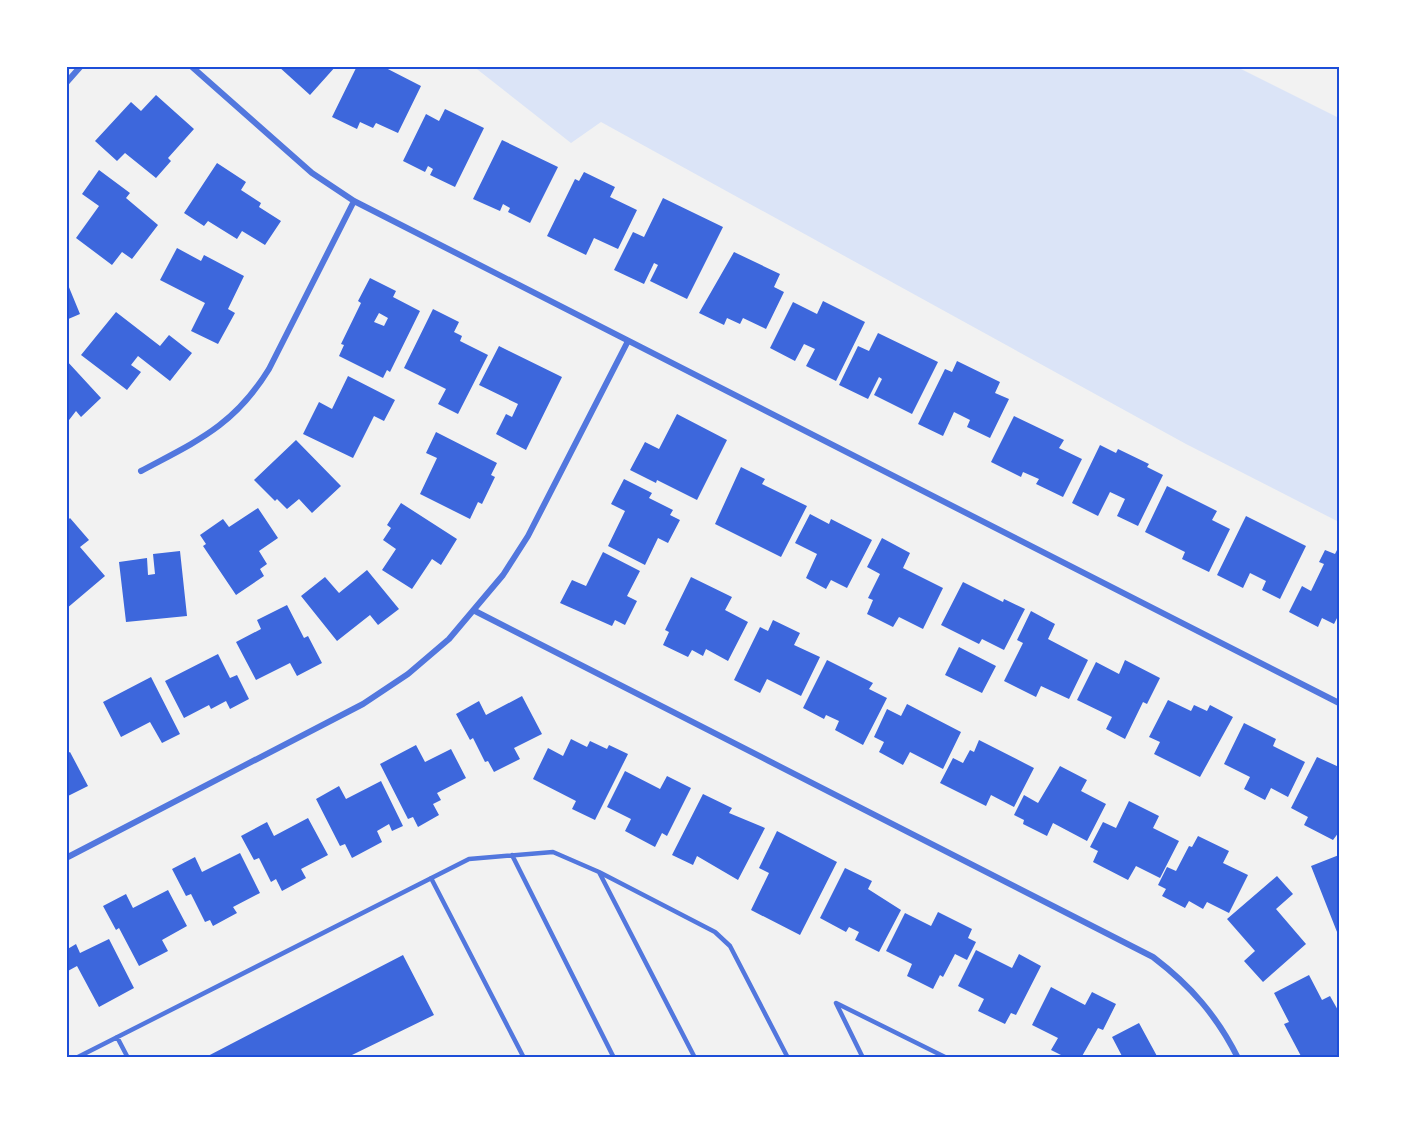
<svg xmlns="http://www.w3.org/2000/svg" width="1405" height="1124" font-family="Cabin,sans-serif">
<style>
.green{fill:#dbe4f7}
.building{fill:#3d67dc;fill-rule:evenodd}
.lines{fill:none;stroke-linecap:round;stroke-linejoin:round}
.service{stroke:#5277de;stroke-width:4.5}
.minor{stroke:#5277de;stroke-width:6}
.neatline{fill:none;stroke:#1d4ed8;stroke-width:2}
</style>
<rect width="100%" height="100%" fill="#f2f2f2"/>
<!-- green -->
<path class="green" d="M473 66H1235L1339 118V522L1186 444 601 122 571 143Z"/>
<!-- building -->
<path class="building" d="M278 66H336L310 95Z
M357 66H382L421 86 398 133 376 123 373 128 360 122 357 129 332 117Z
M156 95 194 129 168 158 171 161 156 178 125 153 117 161 95 141 131 102 141 111Z
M445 109 484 128 455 187 430 175 433 169 428 166 425 172 403 161 426 114 439 121Z
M502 140 558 167 530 223 508 212 510 208 503 204 500 211 473 199Z
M217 163 246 182 241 190 261 203 259 207 281 221 265 245 242 231 237 239 208 221 204 226 184 213Z
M99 170 130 193 126 198 158 225 132 259 122 252 112 265 76 238 99 206 82 194Z
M584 172 615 187 610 197 637 210 618 249 594 238 586 255 547 236 575 179 579 181Z
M663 198 723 227 687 299 650 281 658 265 654 263 644 284 614 270 633 232 644 237Z
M177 248 201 261 204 255 244 276 228 309 235 313 218 344 191 331 205 303 160 280Z
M734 252 780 274 774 287 784 292 766 329 743 318 740 324 727 318 724 325 699 313Z
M370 278 396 291 393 297 420 311 390 372 387 370 383 378 339 356 344 345 341 344 361 303 358 301ZM379 313 388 318 384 326 374 322Z
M66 280 80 314 66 320Z
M823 301 865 322 836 381 806 366 815 349 804 344 795 361 770 348 793 302 817 314Z
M433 309 459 322 454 332 462 336 460 341 488 355 458 414 438 404 446 389 404 368Z
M116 312 160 346 169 335 192 353 170 381 138 356 131 365 141 372 127 390 81 355Z
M878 333 938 362 912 414 874 395 882 379 879 377 868 399 839 385 858 346 869 351Z
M499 346 562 377 526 450 496 434 506 414 512 417 518 404 479 385Z
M66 360 101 398 81 417 76 411 66 424Z
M957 361 1000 382 995 393 1009 399 990 438 967 427 970 420 954 412 943 436 918 424 945 369 952 372Z
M348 376 395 400 384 421 374 416 353 458 303 434 319 402 332 409Z
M677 414 727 440 697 500 657 480 656 483 630 470 645 442 659 449Z
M1014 416 1064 440 1059 448 1082 459 1063 497 1036 484 1039 479 1023 472 1021 477 991 462Z
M436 432 497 463 491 475 495 477 482 504 478 502 470 519 420 494 437 458 426 453Z
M296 440 341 486 312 513 299 499 287 509 277 499 275 501 254 480Z
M1100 445 1116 453 1118 449 1149 464 1147 467 1163 475 1138 526 1117 516 1125 499 1110 492 1098 516 1072 503Z
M741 467 765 479 762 484 807 506 781 557 715 524Z
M624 479 652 493 649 498 673 510 670 515 680 520 668 543 658 538 645 565 608 546 625 511 611 504Z
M1167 486 1217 511 1212 520 1230 529 1209 572 1182 559 1185 552 1145 532Z
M401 503 457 539 441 565 432 559 412 589 382 570 396 549 383 540 391 528 387 525Z
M258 508 278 538 259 551 267 564 260 569 264 576 236 595 203 546 206 544 200 535 223 519 229 527Z
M810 514 829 524 831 519 872 540 847 588 831 580 826 589 806 578 817 554 795 543Z
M1246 516 1306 546 1280 599 1262 590 1266 581 1250 573 1243 588 1217 575Z
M70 518 89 540 80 547 105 576 66 609V522Z
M882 538 910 553 903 568 943 588 923 629 899 617 893 627 867 614 873 600 868 598 880 574 867 567Z
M1339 546V614L1334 624 1322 618 1318 627 1289 612 1302 586 1311 591 1324 564 1319 562 1325 550 1335 554Z
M180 551 187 616 126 622 119 562 147 558 148 575 155 574 153 554Z
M603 552 640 571 627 596 637 601 625 625 615 620 612 626 560 603 572 580 586 586Z
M367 570 399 609 378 625 370 615 337 641 301 596 325 577 339 593Z
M691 577 732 597 725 610 748 622 728 661 706 649 703 656 692 650 688 657 663 645 669 632 665 630Z
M963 582 1003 602 1004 599 1025 609 1004 650 982 639 979 644 941 625Z
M287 605 304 638 308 636 322 663 297 676 290 663 256 680 236 642 261 629 257 620Z
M1031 611 1055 624 1048 639 1088 660 1069 699 1041 686 1036 697 1004 681 1023 643 1017 640Z
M773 620 800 633 794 645 820 657 801 696 767 679 760 693 734 680 760 627 768 631Z
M959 647 996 666 982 693 945 675Z
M218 654 230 678 237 675 249 699 230 709 226 701 211 709 209 705 184 718 165 681Z
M827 660 873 683 869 689 887 698 863 745 835 730 839 721 826 715 824 719 803 708Z
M1125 660 1160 678 1147 704 1143 702 1125 739 1106 729 1112 717 1077 700 1096 662 1119 674Z
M151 677 180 734 162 743 150 722 121 737 103 702Z
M522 696 542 734 514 748 520 759 494 772 488 761 485 762 473 738 470 740 456 714 479 701 486 715Z
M1168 700 1191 711 1194 705 1207 711 1210 705 1233 717 1200 777 1154 754 1160 742 1149 737Z
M907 704 961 732 943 769 910 752 903 765 879 752 884 742 874 737 887 709 901 716Z
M1244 723 1276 739 1273 746 1305 762 1288 797 1271 788 1265 800 1244 789 1250 777 1224 764Z
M571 739 587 747 590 741 607 749 609 745 628 754 595 820 572 809 576 801 533 779 548 748 563 756Z
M979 740 1034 768 1014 807 991 795 986 806 940 783 953 758 963 763 970 750 974 752Z
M416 745 425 762 451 749 466 778 437 793 441 800 433 804 439 815 418 827 413 817 408 819 380 764Z
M70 752 88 786 66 797V754Z
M1317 757 1339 767V832L1333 840 1304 825 1308 817 1291 808Z
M1060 766 1087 780 1081 791 1106 804 1087 841 1053 823 1047 836 1023 824 1024 820 1014 815 1024 795 1038 803Z
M625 771 660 789 667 776 691 788 667 836 662 833 655 847 625 831 631 819 607 807Z
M381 781 403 826 392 831 389 824 377 831 382 842 352 858 345 844 340 846 316 799 339 786 346 799Z
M703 794 732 808 729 813 765 828 738 880 697 856 693 865 672 855Z
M1129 801 1159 816 1153 828 1179 841 1160 878 1136 866 1128 880 1093 862 1098 851 1090 847 1103 822 1116 828Z
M308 818 328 855 301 869 306 878 282 891 276 879 271 882 259 858 254 860 241 836 267 822 274 836Z
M777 831 837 862 800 935 751 910 769 873 759 868Z
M1198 836 1229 851 1223 863 1248 875 1229 913 1207 902 1203 909 1189 901 1185 908 1162 896 1166 889 1158 885 1167 867 1176 871 1189 846 1192 847Z
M240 853 260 893 233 907 237 913 213 926 210 920 205 922 191 894 186 896 172 869 195 857 202 872Z
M1339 855V937L1311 866Z
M845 868 872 881 868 889 901 910 879 952 855 940 859 932 849 927 846 932 820 918Z
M1277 876 1293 894 1276 909 1306 944 1263 982 1244 961 1255 951 1227 919Z
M168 890 187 926 162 940 168 951 139 966 119 928 116 930 103 906 126 894 133 908Z
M938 912 972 929 968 938 976 942 967 960 955 954 943 977 940 975 933 989 907 976 912 964 886 951 905 913 931 926Z
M109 939 134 988 99 1007 77 966 66 972V950L76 944 80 953Z
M976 950 1012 968 1019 954 1041 966 1016 1015 1011 1013 1005 1024 978 1011 984 999 958 986Z
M403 955 434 1015 352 1055 353 1058H204Z
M1309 975 1322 1000 1330 996 1339 1012V1058H1302L1284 1024 1289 1022 1274 993Z
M1051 987 1085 1005 1092 992 1116 1004 1103 1030 1098 1028 1081 1058H1067L1051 1050 1058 1038 1032 1025Z
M1139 1023 1158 1058H1123L1112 1037Z"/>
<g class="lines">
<!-- service -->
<path class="service" d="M512 855 614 1058
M599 872 715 932 730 946 788 1058
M431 878 524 1058
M117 1037 128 1058
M76 1058 469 859 553 852 599 872 695 1058
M863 1058 836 1003 947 1058"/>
<!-- minor -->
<path class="minor" d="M191 66 312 173 354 201 1339 703
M66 83 81 66
M141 471C197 441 234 426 269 369L354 201
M475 611 1153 957C1191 986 1217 1016 1238 1058
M66 858 363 704 408 674 449 639 503 575 528 536 628 341"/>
</g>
<!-- border -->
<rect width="1405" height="1124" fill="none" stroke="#ffffff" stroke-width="135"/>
<rect x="68" y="68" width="1270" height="988" class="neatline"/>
</svg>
